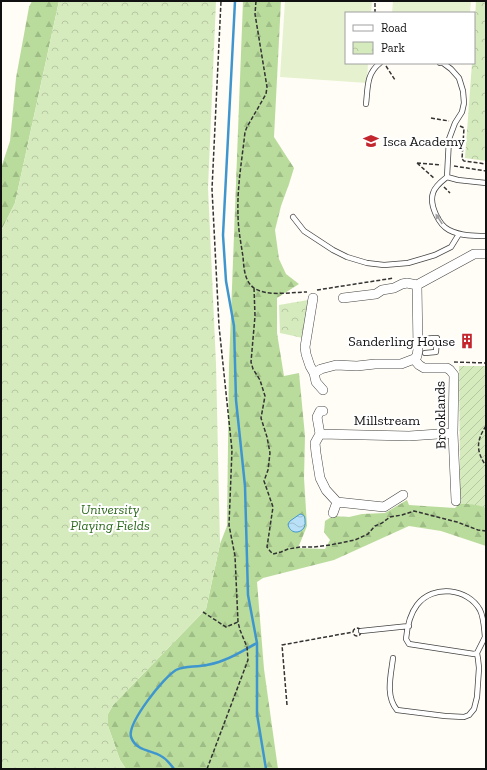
<svg xmlns="http://www.w3.org/2000/svg" width="487" height="770" font-family="'Zilla Slab',serif">
<style>
.forest{fill:url(#forest-firs)}
.park{fill:url(#park-crowns)}
.garden{fill:url(#garden-furrows)}
.pitch{fill:#e6f2cf}
.water{fill:url(#water-waves);stroke:#3f96cf}
.lines{fill:none;stroke-linecap:round;stroke-linejoin:round}
.stream{stroke:#3f96cf;stroke-width:2.5}
.lane-casing{stroke:#444;stroke-width:6}
.street-casing{stroke:#444;stroke-width:10}
.path{stroke:#333;stroke-width:1.5;stroke-dasharray:4 2;stroke-linecap:butt}
.lane{stroke:#fff;stroke-width:4.5}
.street{stroke:#fff;stroke-width:9}
.oneway{fill:#a0a0a0}
.labels{text-anchor:middle;stroke-width:4;stroke-linejoin:round;paint-order:stroke}
.poi-label{font-size:14px;fill:#111;stroke:#fff;text-anchor:start}
.street-label{font-size:14px;fill:#111;stroke:#fff}
.park-label{font-size:14px;font-style:italic;fill:#2f6b1f;stroke:#fff}
</style>
<defs>
<pattern id="forest-firs" width="22" height="20" patternUnits="userSpaceOnUse"><rect width="22" height="20" fill="#b9dc9c"/><path d="M5 1l3.5 6h-7zM16 11l3.5 6h-7z" fill="#9ebc85"/></pattern>
<pattern id="park-crowns" width="20" height="18" patternUnits="userSpaceOnUse"><rect width="20" height="18" fill="#d5ebbd"/><path d="M2 6a3 3 0 1 1 6 0M12 15a3 3 0 1 1 6 0" fill="none" stroke="#b6c8a1"/></pattern>
<pattern id="garden-furrows" width="10" height="10" patternUnits="userSpaceOnUse"><rect width="10" height="10" fill="#d5ebbd"/><path d="M-1 1l2-2M0 10L10 0M9 11l2-2" fill="none" stroke="#b6c8a1"/></pattern>
<pattern id="water-waves" width="16" height="10" patternUnits="userSpaceOnUse"><rect width="16" height="10" fill="#b9e0f7"/><path d="M0 5q4-4 8 0t8 0" fill="none" stroke="#9ebfd3"/></pattern>
</defs>
<rect width="100%" height="100%" fill="#fffdf5"/>
<!-- forest -->
<path class="forest" d="M32 1H59L15 203 1 231V168L10 141 16 78 29 7Z
M243 1H281L274 137 294 168 289 184 281 206 275 230 279 259 286 274 299 284 277 298V333L284 376 299 373 305 436 304 478 307 526 298 548 325 549 330 540 324 532 325 521 333 516 349 517 362 514 385 513 407 500 409 505 455 508 459 504 460 499 486 468V546L441 531 409 526 334 560 263 578 257 582 264 669 278 769H126L120 760 108 726V714L113 705 206 609 220 544 227 526 229 365Z"/>
<!-- park -->
<path class="park" d="M59 1H216L208 188 216 364 220 544 206 609 113 705 108 714V726L120 760 126 769H1V231L15 203Z
M476 1H486V161L465 158 472 63H474V34Z
M308 300 303 338 280 333 279 305Z"/>
<!-- garden -->
<path class="garden" d="M459 366H486V508C477 504 469 504 459 504L460 469Z"/>
<!-- pitch -->
<path class="pitch" d="M285 1H372L371 13H346V63H368L367 83 280 77Z
M393 1H471L470 13H392Z"/>
<!-- water -->
<path class="water" d="M300 514C304 515 305 516 305 521 307 533 290 537 288 524L290 521Z"/>
<g class="lines">
<!-- stream -->
<path class="stream" d="M235 1 223 235 226 281 234 326 236 400 245 486 248 595 257 643V714L266 769
M174 769C170 764 167 759 161 756 151 750 136 751 131 737 127 723 164 677 176 670 184 666 192 667 200 666 208 665 217 663 224 660 235 656 246 649 257 643"/>
<!-- lane casing -->
<g class="lane-casing">
<path id="lane" d="M440 63H443L451 69 459 78 463 91 464 103 462 112 455 123 449 139 447 177
M366 104C368 88 366 74 380 63
M486 183 458 180 447 177C442 181 435 186 433 193 429 205 439 225 449 230 461 236 474 236 486 236
M293 217 304 231 333 250 347 257 367 263 384 265 408 263 435 255 451 247 459 234
M417 339 437 338 436 352 425 353
M361 631 409 626
M485 637C484 629 484 618 480 610 468 588 433 584 417 605 410 614 407 628 406 639L409 644 474 654 477 653 485 637H486
M393 658C391 675 385 696 397 710L445 716 464 717 469 715 474 709 477 697 479 668 478 659 477 653"/>
</g>
<!-- street casing -->
<g class="street-casing">
<path id="street" d="M313 298 305 347 306 354 310 366 314 373 316 382 323 390
M343 298 376 294 382 290 394 288 402 284 407 283 417 285
M414 359 419 365 424 368H447L450 370 454 375 453 433 456 501
M314 373 321 369 336 365 357 366 375 364H401L414 359 417 356 418 349 417 285 474 254H486
M320 434 317 417 320 411H323
M403 495 384 507 337 502 326 490 320 478 316 453 315 443 320 434 409 436 453 433
M333 513 337 502"/>
</g>
<!-- path -->
<path class="path" d="M256 1 255 14 267 87 266 94 247 127 245 132C242 160 237 187 238 214 238 229 241 243 243 257 244 267 244 281 254 288 267 297 292 292 307 292
M375 13V1
M386 66 395 80
M431 118 449 121
M460 126 464 128 462 159 464 161 486 164
M417 163 441 165
M417 163 435 179
M454 166 486 171
M444 187 450 193
M254 288 255 316 251 362 253 369 260 380 265 396 261 418 267 437 270 453 268 470 264 481 273 507 267 547 270 551 273 554 281 552 288 549 300 547H314L330 545 355 540 368 534 375 526 382 523 390 517 402 515 414 511 457 522 478 530 486 531
M317 290 394 278
M454 362 486 363
M486 426C476 441 476 451 486 466
M203 612 226 627 238 622
M353 632a4 4 0 1 1 8 0a4 4 0 1 1-8 0Z
M287 705 282 645 353 632
M207 769 248 660 247 647 240 630 238 622 235 556 229 525 232 450 219 326 212 189 221 1"/>
<!-- lane -->
<use href="#lane" class="lane"/>
<!-- street -->
<use href="#street" class="street"/>
</g>
<!-- one-way arrows -->
<defs><path id="oneway-solid" d="M-6-.8H1V-3.2L6.5 0L1 3.2V.8H-6Z"/></defs>
<use class="oneway" href="#oneway-solid" transform="translate(439 219) rotate(-123)"/>
<!-- icons -->
<defs>
<g id="school-bare" transform="scale(1.2)"><path d="M0-5L7-2L0 1L-7-2ZM-4 1L0 2.5L4 1V4Q0 6-4 4Z" fill="#c4262e" stroke="#fff" stroke-width="2.5" paint-order="stroke"/></g>
<g id="building-bare" transform="scale(1.2)"><path d="M-4-6H4V6H1V3H-1V6H-4ZM-2.5-4.3h1.7v1.8h-1.7ZM.8-4.3h1.7v1.8H.8ZM-2.5-1h1.7V.8h-1.7ZM.8-1h1.7V.8H.8Z" fill="#c4262e" stroke="#fff" stroke-width="2.5" paint-order="stroke"/></g>
</defs>
<g fill-rule="evenodd">
<use href="#school-bare" x="371" y="141"/>
<use href="#building-bare" x="467" y="341"/>
</g>
<g class="labels">
<!-- poi labels -->
<g class="poi-label">
<text x="383" y="146">Isca Academy</text>
<text x="455" y="346" text-anchor="end">Sanderling House</text>
</g>
<!-- street labels -->
<g class="street-label">
<text transform="translate(440 415) rotate(-91)" y="5">Brooklands</text>
<text x="387" y="425">Millstream</text>
</g>
<!-- park labels -->
<g class="park-label">
<text x="110" y="514">University<tspan x="110" dy="16">Playing Fields</tspan></text>
</g>
</g>
<!-- border -->
<rect width="487" height="770" fill="none" stroke="#111111" stroke-width="4"/>
<!-- legend -->
<rect x="345" y="12" width="130" height="52" fill="#ffffff" stroke="#a0a0a0"/>
<rect x="353" y="25" width="20" height="6" fill="#ffffff" stroke="#a0a0a0"/>
<text x="381" y="32" font-size="12" fill="#111111">Road</text>
<rect x="353" y="42" width="20" height="12" fill="url(#park-crowns)" stroke="#a0a0a0"/>
<text x="381" y="52" font-size="12" fill="#111111">Park</text>
</svg>
